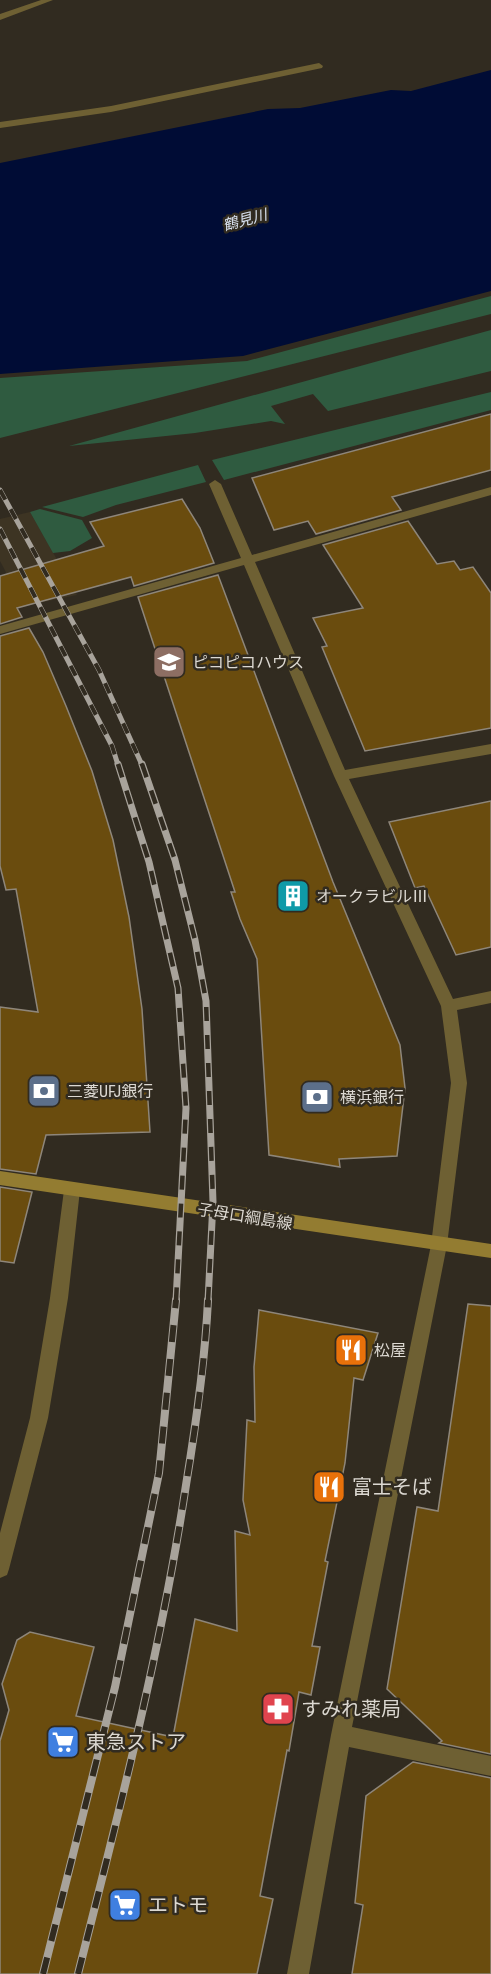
<svg xmlns="http://www.w3.org/2000/svg" width="491" height="1974" font-family="'Roboto Condensed','Noto Sans JP',sans-serif">
<style>
.built{fill:#3d3423}
.green{fill:#2f5b40}
.water{fill:#000c35}
.building{fill:#6a4c0e;stroke:#8e867a;stroke-width:1.5}
.lines{fill:none;stroke-linecap:round;stroke-linejoin:round}
.lane{fill:#6e6033;fill-rule:evenodd}
.street{fill:#6e6033;fill-rule:evenodd}
.secondary{fill:#937c31;fill-rule:evenodd}
.rail-far2-casing{stroke:#a8a39b;stroke-width:5}
.rail-far1-casing{stroke:#a8a39b;stroke-width:7}
.rail-casing{stroke:#a8a39b;stroke-width:8}
.rail-far2{stroke:#312b20;stroke-width:4;stroke-dasharray:11;stroke-linecap:butt}
.rail-far1{stroke:#312b20;stroke-width:4.5;stroke-dasharray:14;stroke-linecap:butt}
.rail{stroke:#312b20;stroke-width:6;stroke-dasharray:17;stroke-linecap:butt}
.labels{text-anchor:middle;stroke-width:5;stroke-linejoin:round;paint-order:stroke}
.far-water-label{font-size:15px;font-style:italic;fill:#d8e1f0;stroke:#312b20}
.poi-label{font-size:16px;fill:#dcd8d1;stroke:#312b20;text-anchor:start}
.street-label{font-size:16px;fill:#dcd8d1;stroke:#312b20}
.near-poi-label{font-size:20px;fill:#dcd8d1;stroke:#312b20;text-anchor:start}
</style>
<rect width="100%" height="100%" fill="#312b20"/>
<!-- built -->
<path class="built" d="M30 512 77 595 24 606 0 561V519Z"/>
<!-- green -->
<path class="green" d="M491 296V314L0 438V378L247 361Z
M491 330V371L328 411 313 394 271 406 285 424 271 421 195 433 69 446Z
M491 392V410L224 480 212 460Z
M198 465 206 482 116 505 83 517 42 507Z
M40 509 82 520 92 538 70 551 53 553 30 512Z"/>
<!-- water -->
<path class="water" d="M491 70V291L243 356 0 374V163L268 109 300 108 391 90 411 91Z"/>
<!-- building -->
<path class="building" d="M491 414V470L392 497 401 510 316 534 308 521 274 530 252 478Z
M182 499 200 528 214 563 134 586 131 577 17 608 22 617 0 624V576L104 546 90 522Z
M408 521 437 564 454 561 460 570 473 567 491 593V728L365 751 322 647 327 646 313 618 363 608 323 545Z
M218 575 333 882 400 1045 405 1088 397 1156 339 1159 340 1167 269 1155 257 959 240 919 231 892H235L138 597Z
M29 628 43 652 66 706 92 771 113 840 129 917 142 1009 150 1132 46 1135 36 1174 0 1169V1007L38 1012 16 889 6 890 0 866V636Z
M491 801V947L456 955 424 886 415 888 389 822Z
M0 1187 32 1192 14 1263 0 1261Z
M468 1304 491 1306V1754L439 1743 442 1741 387 1689 417 1507 438 1511Z
M259 1310 378 1333 363 1380 354 1378 345 1463 325 1561 328 1562 312 1646 320 1647 311 1695 299 1692 289 1751 287 1750 260 1896 273 1899 257 1974H0V1741L9 1710 2 1684 17 1640 30 1632 94 1647 76 1716 173 1737 195 1619 237 1631 235 1531 250 1535 243 1500 247 1420 255 1422 254 1367Z
M413 1762 491 1778V1974H352L363 1905 355 1903 366 1796Z"/>
<g class="lines">
<!-- lane -->
<path class="lane" d="M41 0H53L0 20V14Z
M319 63 323 66 322 68 111 112 0 128V122L111 106Z"/>
<!-- street -->
<path class="street" d="M215 480 221 484 252 555 491 487V495L255 562 345 770 491 744V754L349 779 453 999 491 991V1003L457 1010 467 1083 447 1245 352 1727 491 1756V1776L349 1747 309 1974H287L331 1735 431 1245 451 1083 441 1006 334 776 244 565 0 634V626L241 558 209 484Z
M72 1183 78 1185 80 1190 68 1298 48 1418 9 1569 7 1575 0 1578V1533L30 1418 50 1298 64 1190 66 1185Z"/>
<!-- secondary -->
<path class="secondary" d="M0 1171 491 1244V1258L0 1185Z"/>
<!-- rail-far2 casing -->
<g class="rail-far2-casing">
<path id="rail-far2" d="M0 490 99 670 142 765
M0 529 112 746 118 765"/>
</g>
<!-- rail-far1 casing -->
<g class="rail-far1-casing">
<path id="rail-far1" d="M118 764 149 862 178 988 186 1108 176 1301
M142 764 175 860 195 940 206 1001 213 1202 208 1301"/>
</g>
<!-- rail casing -->
<g class="rail-casing">
<path id="rail" d="M43 1974 115 1687 159 1473 176 1300
M78 1974C119 1812 161 1650 186 1485 196 1424 205 1362 208 1300"/>
</g>
<!-- rail-far2 -->
<use href="#rail-far2" class="rail-far2"/>
<!-- rail-far1 -->
<use href="#rail-far1" class="rail-far1"/>
<!-- rail -->
<use href="#rail" class="rail"/>
</g>
<!-- icons -->
<defs>
<g id="school-square" transform="scale(1.725)"><rect x="-9" y="-9" width="18" height="18" rx="4" fill="#8d6e63" stroke="#312b20"/><path d="M0-5L7-2L0 1L-7-2ZM-4 1L0 2.5L4 1V4Q0 6-4 4Z" fill="#fff"/></g>
<g id="building-square" transform="scale(1.725)"><rect x="-9" y="-9" width="18" height="18" rx="4" fill="#0f9aa8" stroke="#312b20"/><path d="M-4-6H4V6H1V3H-1V6H-4ZM-2.5-4.3h1.7v1.8h-1.7ZM.8-4.3h1.7v1.8H.8ZM-2.5-1h1.7V.8h-1.7ZM.8-1h1.7V.8H.8Z" fill="#fff"/></g>
<g id="bank-square" transform="scale(1.725)"><rect x="-9" y="-9" width="18" height="18" rx="4" fill="#5c6f8a" stroke="#312b20"/><path d="M-6-4H6V4H-6ZM0-2.3a2.3 2.3 0 1 0 0 4.6a2.3 2.3 0 1 0 0-4.6Z" fill="#fff"/></g>
<g id="restaurant-square" transform="scale(1.725)"><rect x="-9" y="-9" width="18" height="18" rx="4" fill="#e8710a" stroke="#312b20"/><path d="M-5-6h1v4h1v-4h1v4h1v-4h1v5L-1.5 .5V6h-2V.5L-5-1ZM5-6V6H3V1.5H1.5Q1.5-4 5-6Z" fill="#fff"/></g>
<g id="pharmacy-square" transform="scale(1.725)"><rect x="-9" y="-9" width="18" height="18" rx="4" fill="#e0444e" stroke="#312b20"/><path d="M-2-6h4v4h4v4h-4v4h-4v-4h-4v-4h4Z" fill="#fff"/></g>
<g id="supermarket-square" transform="scale(1.725)"><rect x="-9" y="-9" width="18" height="18" rx="4" fill="#3f7fe0" stroke="#312b20"/><path d="M-6-5.5h2.5l.6 2H6L4.5 2H-2.5L-4.4-4H-6ZM-1.5 3.2a1.3 1.3 0 1 0 .1 0ZM3 3.2a1.3 1.3 0 1 0 .1 0Z" fill="#fff"/></g>
</defs>
<g fill-rule="evenodd">
<use href="#school-square" x="169" y="662"/>
<use href="#building-square" x="293" y="896"/>
<use href="#bank-square" x="44" y="1091"/>
<use href="#bank-square" x="317" y="1097"/>
<use href="#restaurant-square" x="351" y="1350"/>
<use href="#restaurant-square" x="329" y="1487"/>
<use href="#pharmacy-square" x="278" y="1709"/>
<use href="#supermarket-square" x="63" y="1742"/>
<use href="#supermarket-square" x="125" y="1905"/>
</g>
<g class="labels">
<!-- far-water labels -->
<g class="far-water-label">
<text transform="translate(245 220) rotate(-15)" y="5">鶴見川</text>
</g>
<!-- poi labels -->
<g class="poi-label">
<text x="192" y="668">ピコピコハウス</text>
<text x="316" y="902">オークラビルⅢ</text>
<text x="67" y="1097">三菱UFJ銀行</text>
<text x="340" y="1103">横浜銀行</text>
<text x="374" y="1356">松屋</text>
</g>
<!-- street labels -->
<g class="street-label">
<text transform="translate(245 1216) rotate(9)" y="6">子母口綱島線</text>
</g>
<!-- near-poi labels -->
<g class="near-poi-label">
<text x="352" y="1494">富士そば</text>
<text x="301" y="1716">すみれ薬局</text>
<text x="86" y="1749">東急ストア</text>
<text x="148" y="1912">エトモ</text>
</g>
</g>
</svg>
